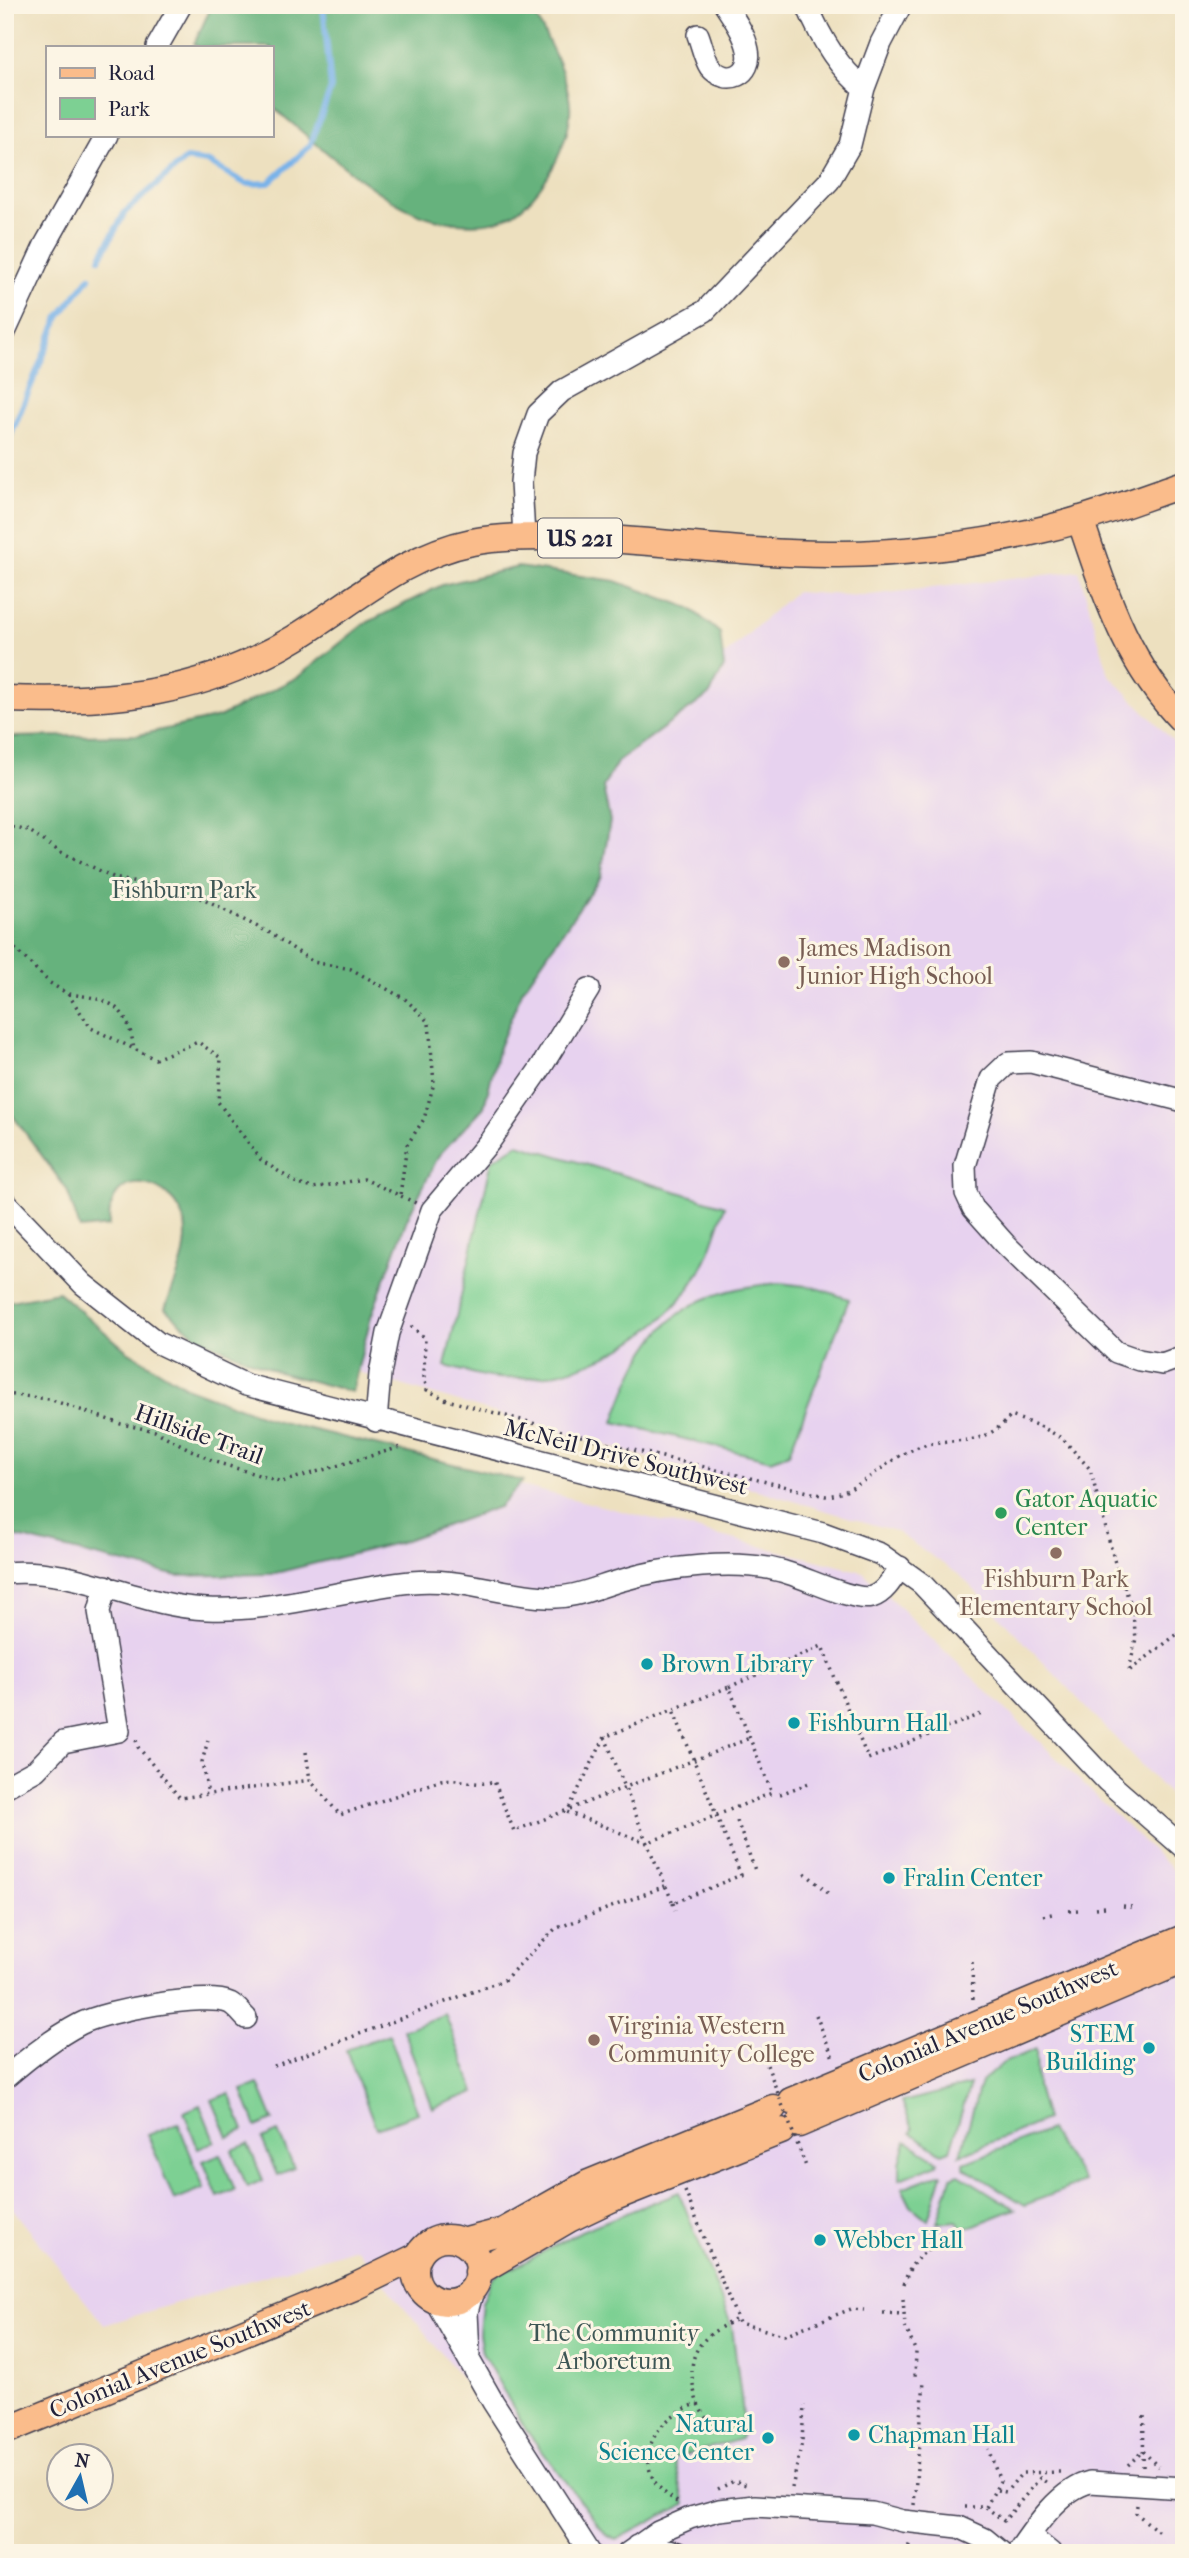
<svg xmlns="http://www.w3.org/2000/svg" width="1189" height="2558" font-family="'IM FELL French Canon',serif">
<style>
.built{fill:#e7d2ef}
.green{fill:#7dd093;stroke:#507967;stroke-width:2}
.forest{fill:#66b27d;stroke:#446a5c;stroke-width:2}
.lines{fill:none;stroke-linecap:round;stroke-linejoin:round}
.stream{stroke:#78b2e9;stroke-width:6}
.minor-casing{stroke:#403e4f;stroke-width:24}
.major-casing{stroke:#403e4f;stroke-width:29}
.path{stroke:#403e4f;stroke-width:3.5;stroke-dasharray:2 5;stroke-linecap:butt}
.minor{stroke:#fff;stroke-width:21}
.major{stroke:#fabc8b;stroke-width:26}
.path-bridge{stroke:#403e4f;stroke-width:3.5;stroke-dasharray:2 5;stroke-linecap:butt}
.education-dot{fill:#8d6e63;stroke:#fcf5e5;stroke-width:2.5}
.leisure-dot{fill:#2e9e5b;stroke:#fcf5e5;stroke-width:2.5}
.culture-dot{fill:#0f9aa8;stroke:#fcf5e5;stroke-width:2.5}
.labels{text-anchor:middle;stroke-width:6;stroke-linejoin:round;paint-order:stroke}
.shield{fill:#fcf5e5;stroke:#63616e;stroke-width:2}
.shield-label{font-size:23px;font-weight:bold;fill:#22223b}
.park-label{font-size:24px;fill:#3d5655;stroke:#fcf5e5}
.education-label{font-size:24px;fill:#785e54;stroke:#fcf5e5;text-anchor:start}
.street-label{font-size:24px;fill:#22223b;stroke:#fcf5e5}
.leisure-label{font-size:24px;fill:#27864d;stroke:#fcf5e5;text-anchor:start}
.culture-label{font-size:24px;fill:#0d838f;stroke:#fcf5e5;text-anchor:start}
</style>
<rect width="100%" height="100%" fill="#fcf5e5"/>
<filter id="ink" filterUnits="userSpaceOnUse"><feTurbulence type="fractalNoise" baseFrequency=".0143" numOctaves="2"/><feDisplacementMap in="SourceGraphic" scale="14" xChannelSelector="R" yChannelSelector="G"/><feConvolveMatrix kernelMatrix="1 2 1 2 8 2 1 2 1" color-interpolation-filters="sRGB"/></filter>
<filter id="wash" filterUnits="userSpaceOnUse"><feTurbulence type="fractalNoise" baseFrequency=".00686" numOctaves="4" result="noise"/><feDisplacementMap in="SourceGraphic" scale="28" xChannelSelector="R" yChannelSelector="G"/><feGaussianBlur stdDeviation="1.57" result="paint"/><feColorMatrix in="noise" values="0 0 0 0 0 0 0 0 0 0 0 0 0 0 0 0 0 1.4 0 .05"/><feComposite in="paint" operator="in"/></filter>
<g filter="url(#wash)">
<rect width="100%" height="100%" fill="#ede0bf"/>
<!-- built -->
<path class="built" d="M1079 571 1109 675 1184 752V1810L961 1576 895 1531 361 1373 152 1171 795 592 862 596Z
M5 1458 418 1460 863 1572 1184 1881V2553H604L356 2248 104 2325 5 2199Z"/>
<!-- green -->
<path class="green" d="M518 1144 725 1206C719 1223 714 1241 707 1257 672 1335 581 1383 497 1378 480 1377 462 1370 445 1366L492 1160Z
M780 1283 814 1287 849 1299 789 1453 771 1460 614 1422C646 1330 677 1291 780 1283Z
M445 2014 475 2092 433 2108 403 2030Z
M389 2034 418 2113 376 2128 346 2050Z
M1036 2049 1037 2087 1046 2120 960 2155 981 2082 1003 2063Z
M258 2084 273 2120 256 2127 242 2090Z
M970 2085 950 2150 942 2153 911 2133 913 2129 902 2102Z
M229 2093 244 2130 228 2137 212 2100Z
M200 2105 215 2142 198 2149 184 2112Z
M178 2123 204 2188 174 2200 148 2135Z
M1049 2130 1084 2182 1025 2205 964 2167V2163Z
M278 2132 294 2168 277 2175 262 2139Z
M906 2141 938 2161 937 2164 900 2179V2163Z
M248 2144 263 2180 247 2187 232 2150Z
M220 2154 235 2190 218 2197 203 2161Z
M941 2173 942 2174 928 2220 911 2206 902 2188Z
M959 2174 1015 2209 962 2230 957 2221 937 2223 951 2177Z
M679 2192 732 2327 743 2413 741 2439 674 2458 685 2504 616 2540 607 2536 526 2430 482 2353 479 2334 482 2302 491 2280 499 2272 514 2268 581 2231Z"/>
<!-- forest -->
<path class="forest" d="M212 5H530C544 33 567 72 570 104 573 140 542 199 509 216 488 228 454 224 431 218 380 205 313 139 271 106V47H198L194 44Z
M518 567 616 581 690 608 720 633 724 667 710 694 618 761 603 787 610 821 601 876 522 991 499 1047 484 1107 439 1155 407 1219 371 1317 352 1392 278 1372 198 1338 165 1309C174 1283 190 1252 185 1224 177 1181 107 1160 109 1226L80 1229 67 1190 5 1105V741L9 737 139 735 219 717 298 677 364 624 442 585Z
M58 1292 126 1350 188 1388 273 1420 523 1481 499 1507 397 1543 272 1574 178 1576 5 1534V1302Z"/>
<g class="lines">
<!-- stream -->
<path class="stream" d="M100 258 125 212 186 159 208 162 246 184 269 183 310 146 331 88 323 5
M5 449 59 317 90 277"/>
</g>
</g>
<g filter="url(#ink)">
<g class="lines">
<!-- minor casing -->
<g class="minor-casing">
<path id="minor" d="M807 5C820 37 837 67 864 88
M698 35C702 45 704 58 710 67 727 87 753 75 748 50 745 34 734 19 725 5
M157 47 181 5
M5 332 45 245 107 135
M524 537 521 482 524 453 538 414 562 391 705 311 829 181 850 145 864 88 881 43 901 5
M1184 1101 1031 1062 1008 1063 991 1079 965 1166 966 1193 973 1208 1006 1245 1116 1352 1139 1360 1162 1364 1184 1356
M5 1202 83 1284 158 1343 246 1385 823 1533 880 1554 922 1584 1107 1781 1184 1848
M376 1421 380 1374 388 1333 432 1210 490 1141 540 1069 589 989
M5 1573C78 1566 136 1606 207 1609 277 1612 342 1589 411 1582 460 1577 500 1595 547 1597 572 1599 595 1588 619 1581 645 1573 674 1568 702 1566 728 1564 755 1564 781 1571 803 1576 852 1602 872 1597 885 1593 893 1578 900 1567
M5 1787 36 1770 63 1742 119 1731 99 1611 106 1586
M5 2078C28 2058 53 2038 80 2024 105 2011 205 1992 230 2003 236 2006 241 2013 246 2018
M435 2300 493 2402 590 2553
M469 2355 467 2312 474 2287
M1030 2536 1051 2553
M637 2546H655L678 2553
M628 2553 658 2532 690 2518 719 2510 755 2506 872 2513 903 2521 959 2527 985 2539 1002 2553
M1017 2553C1034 2528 1060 2489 1090 2482L1184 2488"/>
</g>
<!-- major casing -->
<g class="major-casing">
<path id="major" d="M1080 519C1105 593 1127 665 1184 722
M5 699C112 703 202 695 295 638 354 602 403 556 472 542 503 536 534 537 565 537 653 539 741 554 829 554 895 555 985 544 1049 528 1095 517 1139 499 1184 484
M791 2101 1184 1938
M799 2124 1184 1960
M415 2270a32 32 0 1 1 64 0a32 32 0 1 1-64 0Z
M462 2242 504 2231 589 2183 773 2108
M478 2272 569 2219 615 2197 781 2131
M5 2431 354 2287 418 2256"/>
</g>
<!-- path -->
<path class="path" d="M5 825 28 830 57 850 115 878 200 898 270 933 313 962 351 969 405 999 419 1012 429 1023 434 1083 424 1119 407 1145 400 1195
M5 939 50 983 68 994 91 1028 155 1059 198 1042 221 1058 218 1102 261 1160 298 1184 313 1188 364 1179 416 1203
M69 994C112 999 129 1006 134 1051
M411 1326 425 1338 424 1377 427 1390 447 1400 629 1449 825 1496C859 1494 884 1460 916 1448 956 1432 975 1454 1011 1416L1042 1427 1063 1439 1090 1469 1115 1563 1132 1607 1136 1638 1129 1671
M5 1394 49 1399 121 1424 155 1431 212 1461 282 1482 401 1447
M1130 1670 1184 1629
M729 1687 822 1646 868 1759 984 1713
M605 1737 647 1843 772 1793 729 1687 605 1737 567 1812 647 1843 673 1903 741 1875C718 1820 696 1765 673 1710
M136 1740 138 1747 180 1798 310 1780 340 1815 441 1780C460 1777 476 1788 494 1781L514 1831 750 1738
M208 1740 202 1762 208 1794
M306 1752 310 1780
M780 1794 809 1783
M737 1821 756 1873
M805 1873 828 1893
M673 1903 675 1910
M1184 1905V1907
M1123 1906 1133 1907
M1096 1908 1106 1907
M1069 1911 1079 1910
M1043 1916 1052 1914
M972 1962 973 2002
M816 2015 834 2060
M274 2066 504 1980 555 1929 665 1886
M685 2191 739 2323 784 2335 851 2309 864 2310
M904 2284C914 2250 932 2249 962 2236
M903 2299 905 2326 916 2352 915 2376
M883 2313 903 2314
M735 2320C696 2338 685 2357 696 2398 699 2409 708 2424 719 2428 726 2431 738 2431 746 2433
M1128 2465 1143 2451 1158 2467
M1143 2467 1144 2416
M792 2488 802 2442 804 2405
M718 2489 734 2481 749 2486
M997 2490 1006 2492 1022 2473 1061 2472
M677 2502C666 2494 656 2487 651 2474 639 2441 669 2411 698 2404
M914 2505 924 2381
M1137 2505 1136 2513 1160 2533
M965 2507H986L1004 2521 1040 2478 1047 2483
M986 2507 1000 2481 988 2449
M906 2553 911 2540"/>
<!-- minor -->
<use href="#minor" class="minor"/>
<!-- major -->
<use href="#major" class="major"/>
<!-- path-bridge -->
<path class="path-bridge" d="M762 2052 807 2169"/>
</g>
</g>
<!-- markers -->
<g class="education-dot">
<circle cx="784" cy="962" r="7"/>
<circle cx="1056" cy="1553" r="7"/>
<circle cx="594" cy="2040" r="7"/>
</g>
<circle class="leisure-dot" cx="1001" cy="1513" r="7"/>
<g class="culture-dot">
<circle cx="647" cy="1664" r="7"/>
<circle cx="794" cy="1723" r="7"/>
<circle cx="889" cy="1878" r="7"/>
<circle cx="1149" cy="2048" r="7"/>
<circle cx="820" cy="2240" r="7"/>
<circle cx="854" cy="2435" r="7"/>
<circle cx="768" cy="2438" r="7"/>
</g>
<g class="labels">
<!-- shield labels -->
<rect class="shield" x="538" y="518.5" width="84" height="39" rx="5"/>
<g class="shield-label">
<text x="580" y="546">US 221</text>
</g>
<!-- park labels -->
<g class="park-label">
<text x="184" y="898">Fishburn Park</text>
<text x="614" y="2341">The Community<tspan x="614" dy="28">Arboretum</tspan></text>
</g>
<!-- education labels -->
<g class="education-label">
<text x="798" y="956">James Madison<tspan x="798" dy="28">Junior High School</tspan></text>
<text x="1056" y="1587" text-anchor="middle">Fishburn Park<tspan x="1056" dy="28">Elementary School</tspan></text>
<text x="608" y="2034">Virginia Western<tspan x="608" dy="28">Community College</tspan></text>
</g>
<!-- street labels -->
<g class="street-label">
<text transform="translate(199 1434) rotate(20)" y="8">Hillside Trail</text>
<text transform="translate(626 1457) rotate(14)" y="8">McNeil Drive Southwest</text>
<text transform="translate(988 2021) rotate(-23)" y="8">Colonial Avenue Southwest</text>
<text transform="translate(180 2359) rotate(-22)" y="8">Colonial Avenue Southwest</text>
</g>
<!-- leisure labels -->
<g class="leisure-label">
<text x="1015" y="1507">Gator Aquatic<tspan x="1015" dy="28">Center</tspan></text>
</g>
<!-- culture labels -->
<g class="culture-label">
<text x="661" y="1672">Brown Library</text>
<text x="808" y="1731">Fishburn Hall</text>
<text x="903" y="1886">Fralin Center</text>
<text x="1135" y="2042" text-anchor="end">STEM<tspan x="1135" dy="28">Building</tspan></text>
<text x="834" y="2248">Webber Hall</text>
<text x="754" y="2432" text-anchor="end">Natural<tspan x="754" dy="28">Science Center</tspan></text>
<text x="868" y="2443">Chapman Hall</text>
</g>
</g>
<!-- margin -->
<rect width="1189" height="2558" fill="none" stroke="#fcf5e5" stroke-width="28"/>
<!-- legend -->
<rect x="46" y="46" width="228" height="91" fill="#fcf5e5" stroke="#a5a1a1" stroke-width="2"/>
<rect x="60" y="68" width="35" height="10" fill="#fabc8b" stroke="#a5a1a1" stroke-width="2"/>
<text x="108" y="80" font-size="21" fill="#22223b">Road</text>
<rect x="60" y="98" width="35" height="21" fill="#7dd093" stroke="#a5a1a1" stroke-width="2"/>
<text x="108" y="116" font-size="21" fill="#22223b">Park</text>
<!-- north arrow -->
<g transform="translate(80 2477) rotate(8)"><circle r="33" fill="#fcf5e5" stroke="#a5a1a1" stroke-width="2"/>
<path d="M0-5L12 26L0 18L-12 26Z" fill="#1f6fb2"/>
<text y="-10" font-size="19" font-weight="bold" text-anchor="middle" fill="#22223b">N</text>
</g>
</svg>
